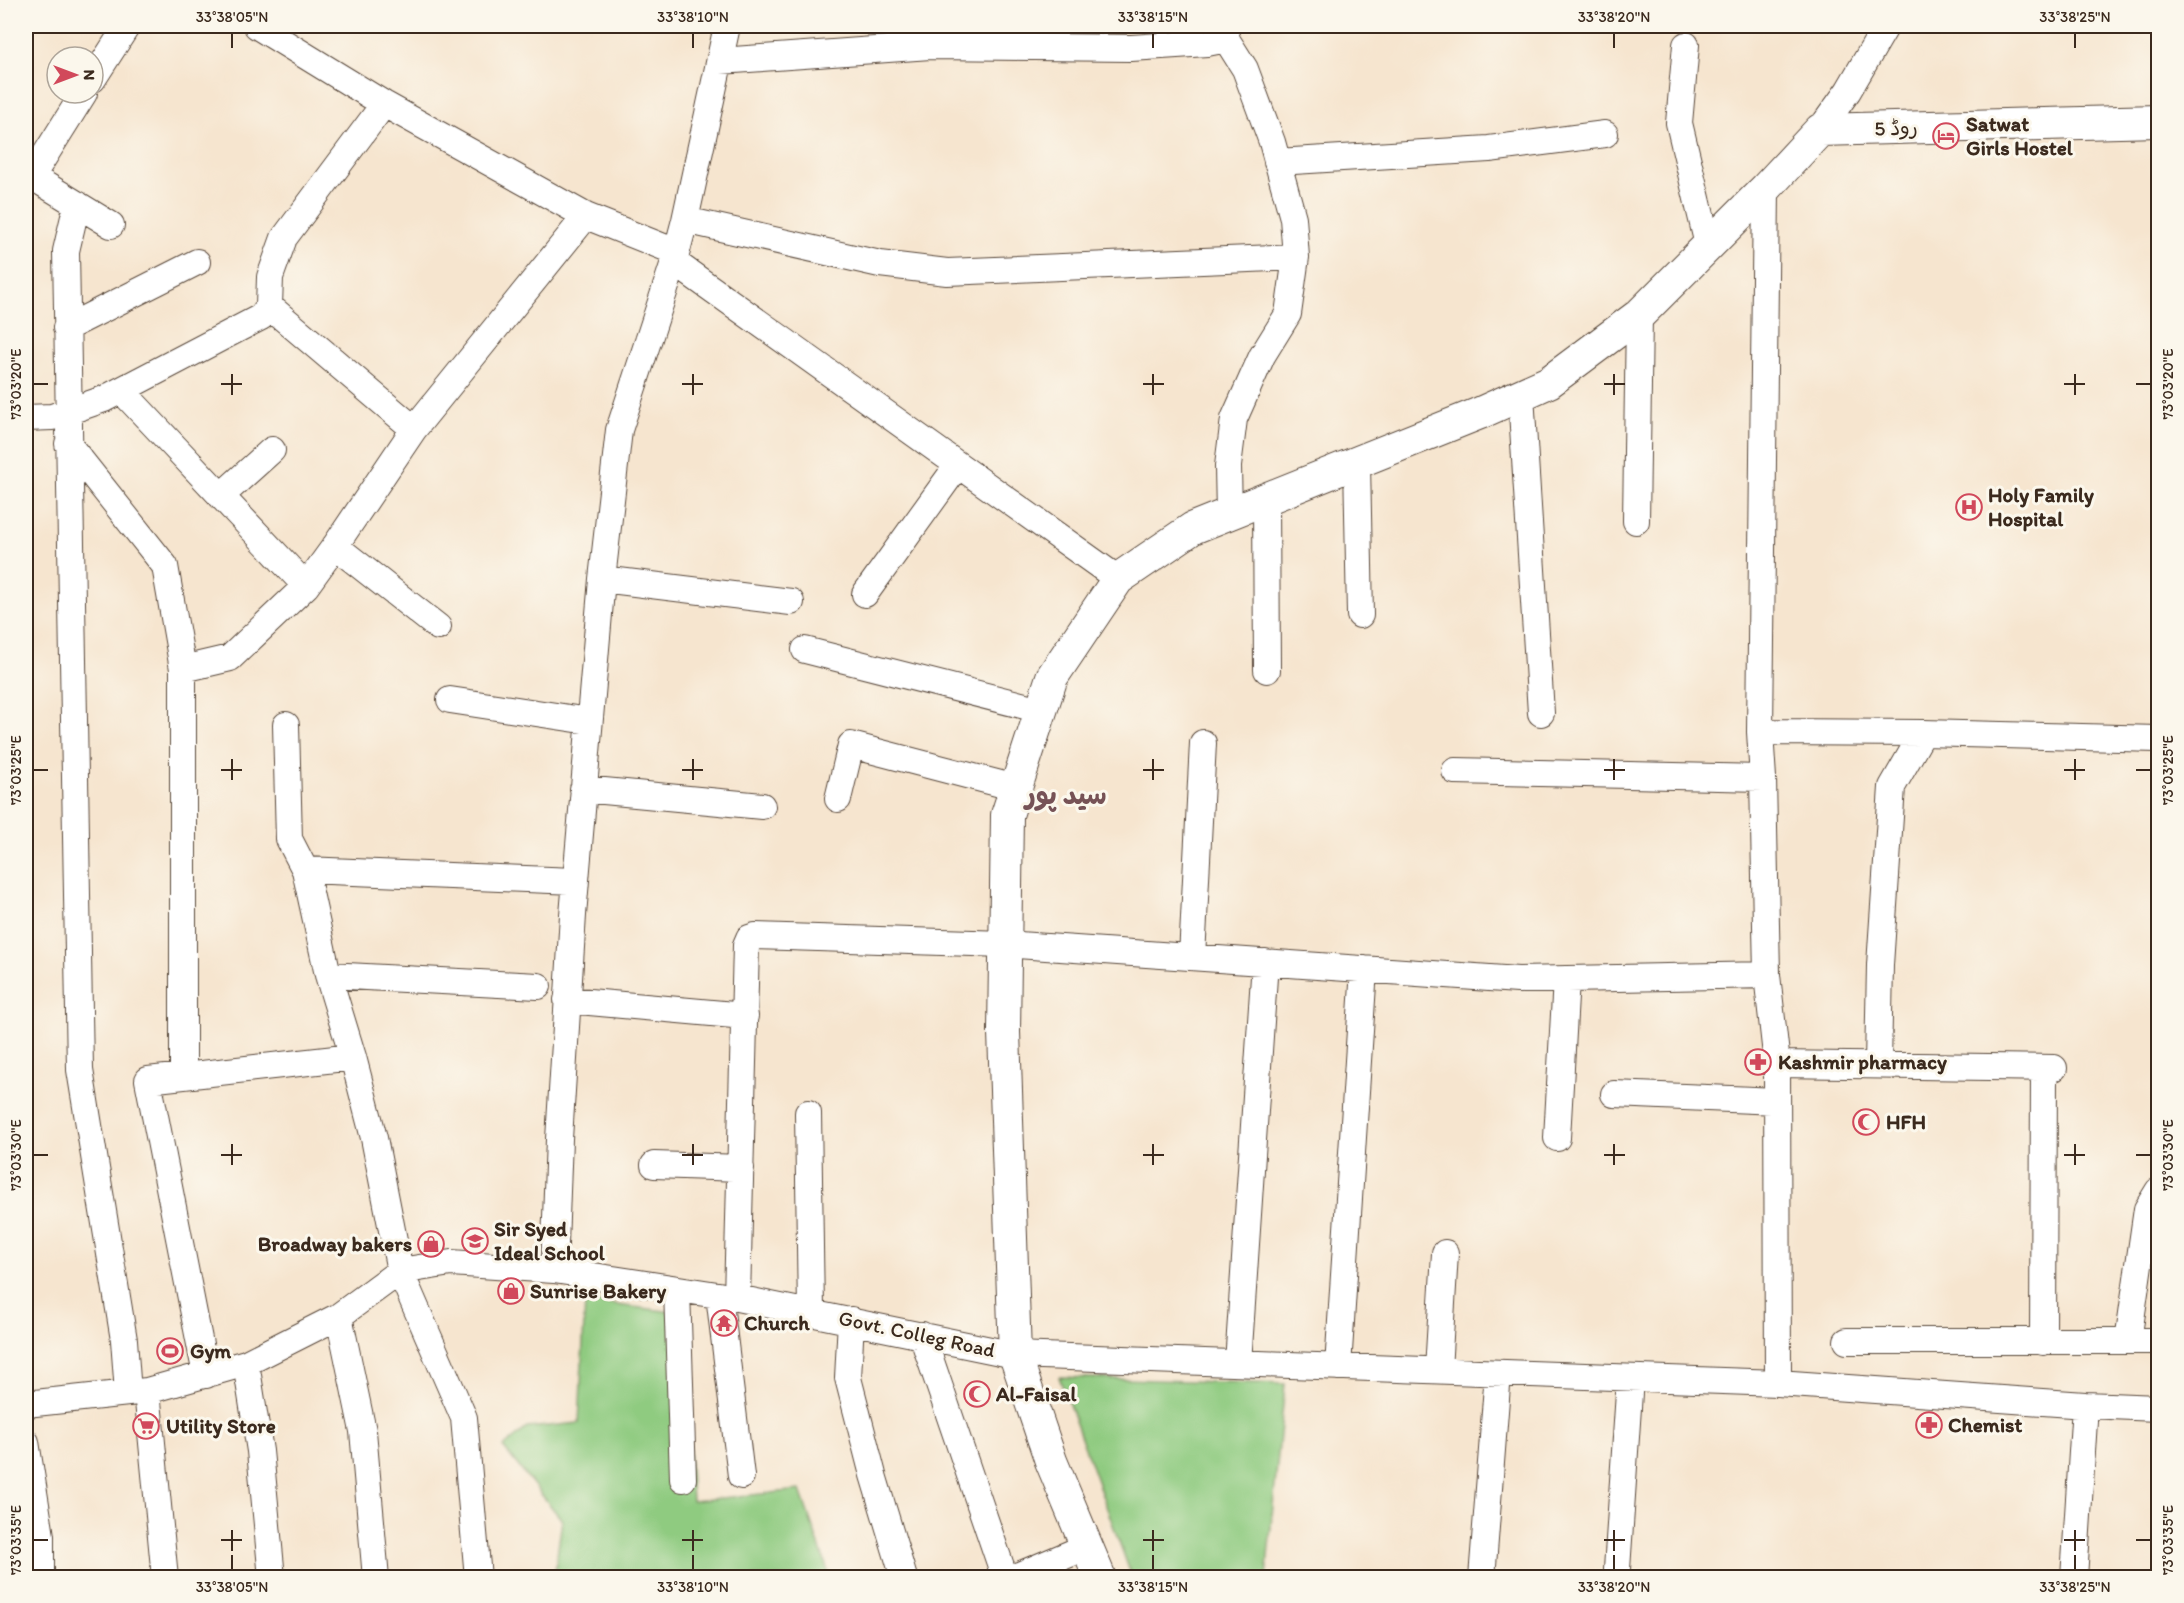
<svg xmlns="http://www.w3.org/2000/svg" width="2184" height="1603" font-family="Itim,'Playpen Sans Arabic',sans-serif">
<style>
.green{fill:#8fcb80;stroke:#657a4f;stroke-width:1.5}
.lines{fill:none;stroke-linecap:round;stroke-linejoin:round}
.minor-casing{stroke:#574639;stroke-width:28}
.major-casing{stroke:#574639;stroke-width:34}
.minor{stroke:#fff;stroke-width:26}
.major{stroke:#fff;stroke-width:32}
.ticks{fill:none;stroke:#3b2a1e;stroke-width:2}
.labels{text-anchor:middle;stroke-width:6;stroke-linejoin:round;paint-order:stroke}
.poi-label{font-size:21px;font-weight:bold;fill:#3b2a1e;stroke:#fbf7ec;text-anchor:start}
.street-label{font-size:21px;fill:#3b2a1e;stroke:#fbf7ec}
.district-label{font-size:27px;font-weight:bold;fill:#765256;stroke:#fbf7ec}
.neatline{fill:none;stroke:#3b2a1e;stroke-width:2}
.ticks-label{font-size:15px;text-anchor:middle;fill:#3b2a1e}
</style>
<rect width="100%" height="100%" fill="#fbf7ec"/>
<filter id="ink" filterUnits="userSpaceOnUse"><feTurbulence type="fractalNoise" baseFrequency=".0167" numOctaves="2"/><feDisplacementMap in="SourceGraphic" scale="12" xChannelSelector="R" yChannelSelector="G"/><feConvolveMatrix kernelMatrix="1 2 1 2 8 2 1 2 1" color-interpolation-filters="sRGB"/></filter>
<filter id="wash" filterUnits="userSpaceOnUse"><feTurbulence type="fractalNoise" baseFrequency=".008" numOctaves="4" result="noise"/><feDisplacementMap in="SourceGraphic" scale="24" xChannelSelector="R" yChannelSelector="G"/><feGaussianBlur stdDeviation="1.35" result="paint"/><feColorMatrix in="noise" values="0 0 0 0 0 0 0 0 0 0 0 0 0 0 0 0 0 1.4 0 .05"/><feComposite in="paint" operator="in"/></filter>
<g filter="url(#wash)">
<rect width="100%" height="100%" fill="#f6e5cf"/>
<!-- green -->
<path class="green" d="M585 1301 681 1313 692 1501 800 1490 830 1577H554L562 1520 503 1447 527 1428 579 1423Z
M1059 1377 1285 1384 1266 1577H1132Z"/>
</g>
<g filter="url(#ink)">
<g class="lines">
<!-- minor casing -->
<g class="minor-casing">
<path id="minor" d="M257 26 384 104 586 216 676 252
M1218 26 1245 69 1272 142 1293 218 1296 257 1288 314 1262 356 1234 419 1228 466 1229 514
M1686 45 1679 123 1708 245
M720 61 930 46 1131 48 1207 43 1227 39
M93 79 127 26
M1820 130 1848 91 1886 26
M1277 162 1489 149 1605 134
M26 173 111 225
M32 176 84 93
M1766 188 1760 732 1763 778 1767 975 1777 1064 1778 1383
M77 204 66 251 80 1070 124 1340 128 1393
M685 220 880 264 947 272 1296 257
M674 262 1118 579
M269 306 414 429
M66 328 197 262
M121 390 306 586
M1521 395 1541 713
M26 418 52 417 104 399 261 317 269 306 270 277 284 238 384 104
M68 444 165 566 183 669V1076
M1357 463 1360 615
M221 496 272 450
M1266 499 1267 670
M1636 521 1639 315
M335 546 438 627
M602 579 791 602
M865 594 958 465
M805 650 1041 710
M183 669 230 658 306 586 335 546 414 429 586 216
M450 700 589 721
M286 725 289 839 305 870 328 975 353 1057 374 1138 400 1271 464 1418 478 1578
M1760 732 1923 733 2158 739
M1455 771 1763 778
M583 789 762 806
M838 799 851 745 1016 788
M305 870 575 881
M1192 957 1203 743
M328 975 538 986
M567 1000 745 1016
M1777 1064 2054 1068
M1878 1065 1880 965 1892 787 1923 733
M1614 1094 1777 1101
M808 1113 811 1312
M1557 1138 1566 979
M654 1165 741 1168
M554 1270 559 1139 573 915 602 579 619 430 674 262 685 220 727 26
M677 1289 683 1479
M719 1295 741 1476
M737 1298 746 945 749 938 755 936 1004 944 1518 980 1767 975
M339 1316 363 1431 376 1578
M851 1320 848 1378 873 1475 904 1578
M922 1335 1005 1578
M1847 1341H2158
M2128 1341 2147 1209 2158 1191
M2043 1342 2044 1068
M246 1363 260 1451 272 1578
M1238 1363 1265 962
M1338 1367 1364 969
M1438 1370 1445 1253
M206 1375 148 1080 353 1057
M147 1391 165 1578
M26 1404 147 1391 246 1363 339 1316 400 1271 451 1263 554 1270 737 1298 1015 1355 1778 1383 2085 1405 2158 1408
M26 1442 41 1536V1578
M1617 1569 1630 1378
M1012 1578 1086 1547
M1482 1578 1498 1373
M2074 1578 2085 1405"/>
</g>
<!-- major casing -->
<g class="major-casing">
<path id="major" d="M1100 1578 1051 1461 1015 1355 1004 1032 1007 815 1052 677 1118 579 1193 528 1480 413 1549 382 1639 315 1766 188 1820 130 2158 121"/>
</g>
<!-- minor -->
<use href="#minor" class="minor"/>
<!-- major -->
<use href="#major" class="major"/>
</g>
</g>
<!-- ticks -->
<path class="ticks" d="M232 33V48M693 33V48M1153 33V48M1614 33V48M2075 33V48M232 374V395M693 374V395M1153 374V395M1614 374V395M2075 374V395M33 384H48M221 384H242M682 384H703M1143 384H1164M1604 384H1625M2064 384H2085M2136 384H2151M232 759V780M693 759V780M1153 759V780M1614 759V780M2075 759V780M33 770H48M221 770H242M682 770H703M1143 770H1164M1604 770H1625M2064 770H2085M2136 770H2151M232 1144V1165M693 1144V1165M1153 1144V1165M1614 1144V1165M2075 1144V1165M33 1155H48M221 1155H242M682 1155H703M1143 1155H1164M1604 1155H1625M2064 1155H2085M2136 1155H2151M232 1530V1551M693 1530V1551M1153 1530V1551M1614 1530V1551M2075 1530V1551M33 1540H48M221 1540H242M682 1540H703M1143 1540H1164M1604 1540H1625M2064 1540H2085M2136 1540H2151M232 1555V1570M693 1555V1570M1153 1555V1570M1614 1555V1570M2075 1555V1570"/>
<!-- icons -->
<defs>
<g id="hotel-ring" transform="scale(1.35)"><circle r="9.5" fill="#fbf7ec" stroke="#d1495b" stroke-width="1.5"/><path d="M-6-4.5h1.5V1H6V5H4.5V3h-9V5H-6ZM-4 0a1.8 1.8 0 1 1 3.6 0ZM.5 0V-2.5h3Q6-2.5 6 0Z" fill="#d1495b"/></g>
<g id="hospital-ring" transform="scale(1.35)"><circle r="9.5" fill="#fbf7ec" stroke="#d1495b" stroke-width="1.5"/><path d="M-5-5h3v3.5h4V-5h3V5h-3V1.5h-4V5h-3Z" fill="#d1495b"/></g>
<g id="pharmacy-ring" transform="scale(1.35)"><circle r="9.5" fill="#fbf7ec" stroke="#d1495b" stroke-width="1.5"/><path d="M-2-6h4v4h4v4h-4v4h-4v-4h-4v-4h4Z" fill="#d1495b"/></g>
<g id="mosque-ring" transform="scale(1.35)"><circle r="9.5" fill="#fbf7ec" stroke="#d1495b" stroke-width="1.5"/><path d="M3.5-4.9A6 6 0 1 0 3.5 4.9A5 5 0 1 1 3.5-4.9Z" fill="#d1495b"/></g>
<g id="school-ring" transform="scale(1.35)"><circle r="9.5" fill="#fbf7ec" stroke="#d1495b" stroke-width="1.5"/><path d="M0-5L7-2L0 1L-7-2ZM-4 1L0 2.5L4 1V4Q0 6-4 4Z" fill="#d1495b"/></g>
<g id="shop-ring" transform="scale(1.35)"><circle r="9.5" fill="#fbf7ec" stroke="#d1495b" stroke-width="1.5"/><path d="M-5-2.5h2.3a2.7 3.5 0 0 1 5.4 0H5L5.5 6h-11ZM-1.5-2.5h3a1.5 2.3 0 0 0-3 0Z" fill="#d1495b"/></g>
<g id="temple-ring" transform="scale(1.35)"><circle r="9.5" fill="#fbf7ec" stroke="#d1495b" stroke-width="1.5"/><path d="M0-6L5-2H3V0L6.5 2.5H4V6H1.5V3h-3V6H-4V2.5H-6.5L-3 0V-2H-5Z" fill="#d1495b"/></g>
<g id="stadium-ring" transform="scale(1.35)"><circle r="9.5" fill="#fbf7ec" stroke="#d1495b" stroke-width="1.5"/><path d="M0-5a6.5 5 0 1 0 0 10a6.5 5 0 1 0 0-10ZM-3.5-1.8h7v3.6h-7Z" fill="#d1495b"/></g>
<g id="supermarket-ring" transform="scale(1.35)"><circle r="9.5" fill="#fbf7ec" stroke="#d1495b" stroke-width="1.5"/><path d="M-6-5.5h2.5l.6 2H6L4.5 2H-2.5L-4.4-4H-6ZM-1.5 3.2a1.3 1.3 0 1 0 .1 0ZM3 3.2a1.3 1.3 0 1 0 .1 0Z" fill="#d1495b"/></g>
</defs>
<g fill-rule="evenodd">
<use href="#hotel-ring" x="1946" y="136"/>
<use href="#hospital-ring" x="1969" y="507"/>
<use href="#pharmacy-ring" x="1758" y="1062"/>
<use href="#mosque-ring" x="1866" y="1122"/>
<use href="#school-ring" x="475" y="1241"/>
<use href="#shop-ring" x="431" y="1244"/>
<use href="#shop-ring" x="511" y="1291"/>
<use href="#temple-ring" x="724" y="1323"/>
<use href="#stadium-ring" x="170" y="1351"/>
<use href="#mosque-ring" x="977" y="1394"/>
<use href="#pharmacy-ring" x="1929" y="1425"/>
<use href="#supermarket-ring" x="146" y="1426"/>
</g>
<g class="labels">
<!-- poi labels -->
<g class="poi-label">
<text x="1966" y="131">Satwat<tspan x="1966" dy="24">Girls Hostel</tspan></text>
<text x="1988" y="502">Holy Family<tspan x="1988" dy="24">Hospital</tspan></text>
<text x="1778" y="1069">Kashmir pharmacy</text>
<text x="1886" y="1129">HFH</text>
<text x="494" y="1236">Sir Syed<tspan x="494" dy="24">Ideal School</tspan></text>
<text x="412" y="1251" text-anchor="end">Broadway bakers</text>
<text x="530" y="1298">Sunrise Bakery</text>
<text x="744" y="1330">Church</text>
<text x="190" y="1358">Gym</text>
<text x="996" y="1401">Al-Faisal</text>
<text x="1948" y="1432">Chemist</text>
<text x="166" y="1433">Utility Store</text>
</g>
<!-- street labels -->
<g class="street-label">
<text transform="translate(1896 128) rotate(-2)" y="7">روڈ 5</text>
<text transform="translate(917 1334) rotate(12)" y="7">Govt. Colleg Road</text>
</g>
<!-- district labels -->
<g class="district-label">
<text x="1066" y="804">سید پور</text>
</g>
</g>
<!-- margin -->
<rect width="2184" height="1603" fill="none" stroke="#fbf7ec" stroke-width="66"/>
<!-- north arrow -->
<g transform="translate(75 75) rotate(90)"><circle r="28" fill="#fbf7ec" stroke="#aea59a" stroke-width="1.5"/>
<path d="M0-4.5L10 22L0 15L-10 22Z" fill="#d1495b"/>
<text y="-9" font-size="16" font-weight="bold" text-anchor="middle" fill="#3b2a1e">N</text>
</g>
<rect x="33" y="33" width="2118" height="1537" class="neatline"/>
<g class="ticks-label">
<text x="232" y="22">33°38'05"N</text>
<text x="693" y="22">33°38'10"N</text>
<text x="1153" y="22">33°38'15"N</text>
<text x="1614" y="22">33°38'20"N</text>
<text x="2075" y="22">33°38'25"N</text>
<text transform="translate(2168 384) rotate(-90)" y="5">73°03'20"E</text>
<text transform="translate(16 384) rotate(-90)" y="5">73°03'20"E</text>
<text transform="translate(2168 770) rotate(-90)" y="5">73°03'25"E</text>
<text transform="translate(16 770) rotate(-90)" y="5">73°03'25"E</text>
<text transform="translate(2168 1155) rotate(-90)" y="5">73°03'30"E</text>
<text transform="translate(16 1155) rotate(-90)" y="5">73°03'30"E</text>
<text transform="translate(2168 1540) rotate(-90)" y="5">73°03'35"E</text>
<text transform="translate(16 1540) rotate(-90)" y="5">73°03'35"E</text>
<text x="232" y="1592">33°38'05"N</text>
<text x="693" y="1592">33°38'10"N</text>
<text x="1153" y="1592">33°38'15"N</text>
<text x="1614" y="1592">33°38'20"N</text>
<text x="2075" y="1592">33°38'25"N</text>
</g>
</svg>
